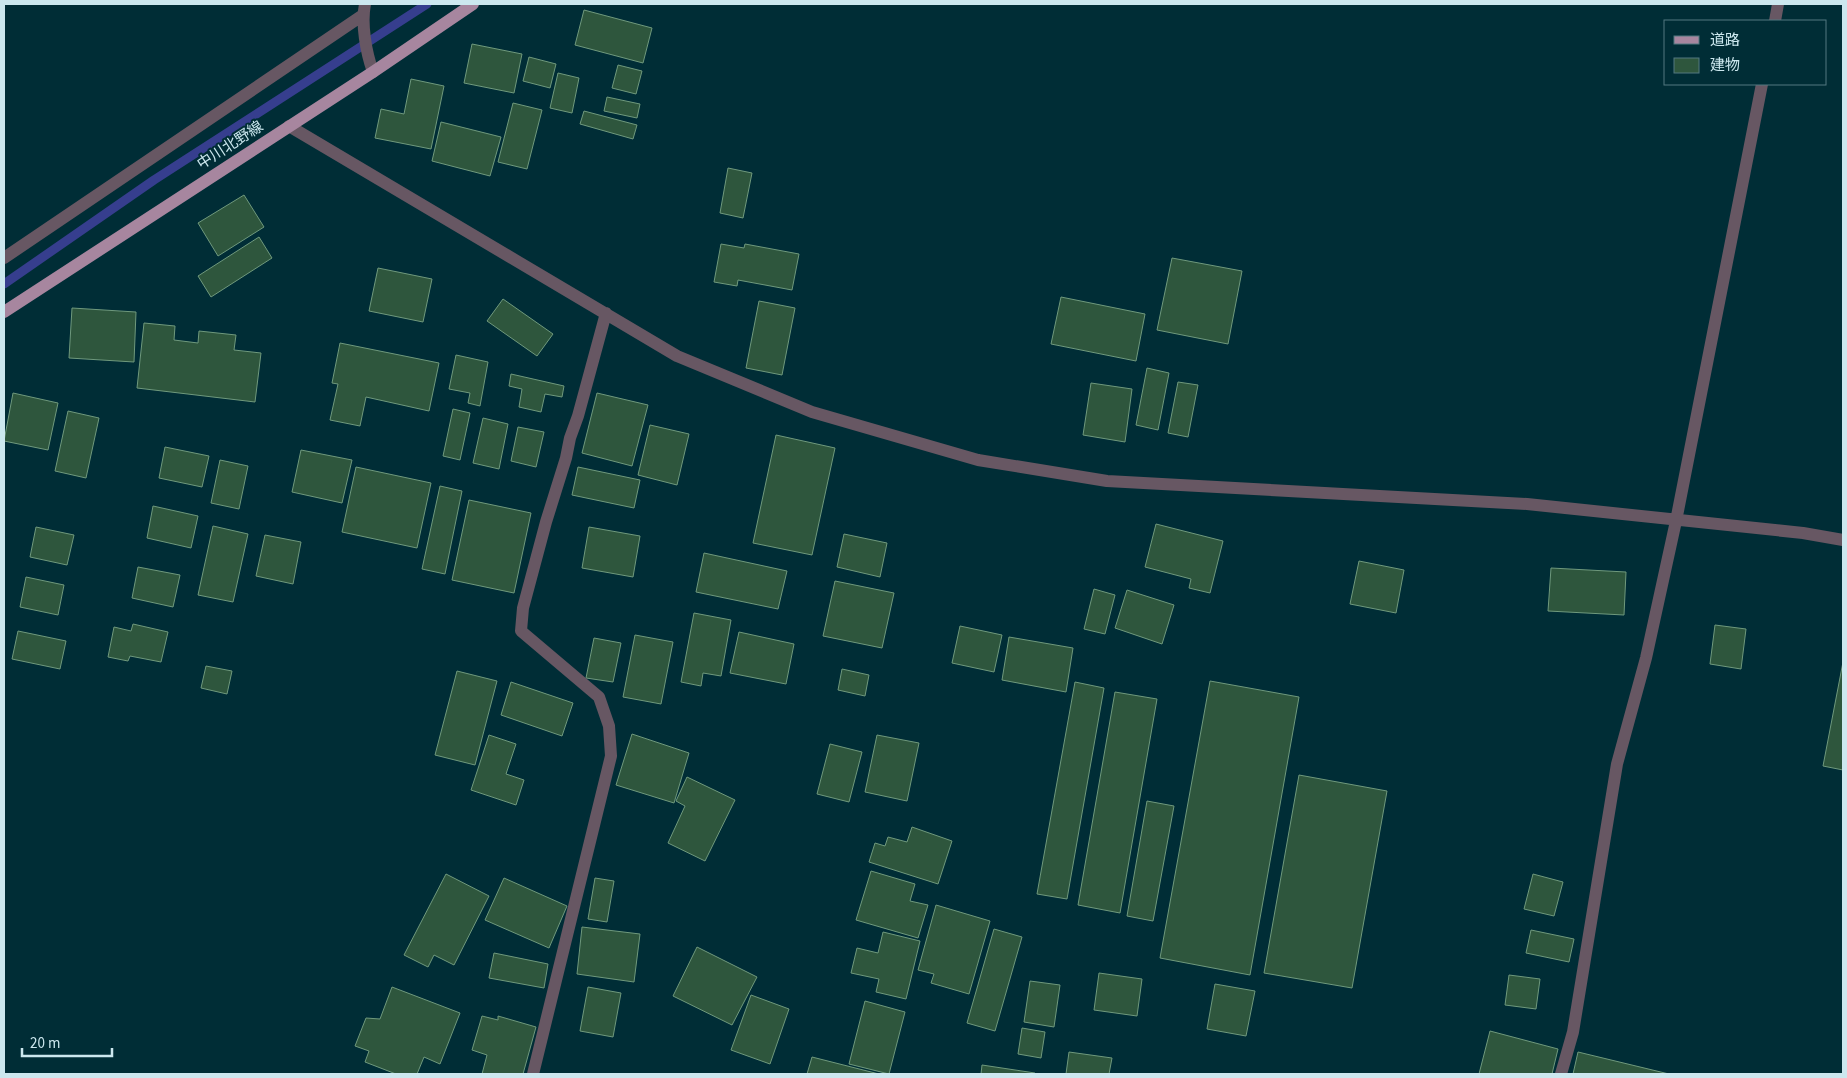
<svg xmlns="http://www.w3.org/2000/svg" width="1847" height="1078" font-family="'Source Sans 3','Noto Sans JP',sans-serif">
<style>
.lines{fill:none;stroke-linecap:round;stroke-linejoin:round}
.stream{stroke:#363e8e;stroke-width:9}
.building{fill:#2e563d;stroke:#6f997d}
.minor{stroke:#675763;stroke-width:12}
.major{stroke:#a7869f;stroke-width:12}
.labels{text-anchor:middle;stroke-width:4;stroke-linejoin:round;paint-order:stroke}
.street-label{font-size:15px;fill:#cce8ef;stroke:#002d36}
</style>
<rect width="100%" height="100%" fill="#002d36"/>
<g class="lines">
<!-- stream -->
<path class="stream" d="M4 284 154 180 427 4"/>
</g>
<!-- building -->
<path class="building" d="M584 10 652 28 643 63 575 45Z
M472 44 522 54 514 93 464 83Z
M529 57 556 64 550 88 523 81Z
M618 65 642 71 636 94 612 88Z
M558 73 579 78 572 113 550 108Z
M411 79 444 86 431 149 375 138 381 109 404 114Z
M607 97 640 104 637 118 604 111Z
M513 103 542 110 527 169 498 162Z
M584 111 637 125 633 139 580 124Z
M441 122 501 137 490 176 432 161Z
M728 168 752 173 743 218 720 213Z
M244 195 264 227 218 256 198 223Z
M259 237 272 258 211 297 198 276Z
M721 244 744 248 745 244 799 254 792 290 738 280 737 286 714 282Z
M1172 258 1242 271 1228 344 1157 330Z
M378 268 432 279 423 322 369 311Z
M1061 297 1145 314 1136 361 1051 344Z
M503 299 553 334 537 356 487 321Z
M759 301 795 308 782 375 746 368Z
M72 308 136 312 134 362 69 358Z
M144 323 175 326 174 340 198 343 199 331 236 335 234 350 261 353 255 402 137 388Z
M340 343 439 363 429 411 366 397 360 426 330 420 338 384 332 383Z
M456 355 488 362 480 406 468 403 470 393 449 389Z
M1147 368 1169 373 1158 430 1136 425Z
M511 374 564 386 562 397 545 394 541 412 519 407 522 389 509 386Z
M1178 382 1198 385 1188 437 1168 433Z
M1091 383 1132 389 1125 442 1083 435Z
M13 393 58 403 48 450 4 441Z
M597 393 648 405 632 466 582 453Z
M453 409 470 413 460 460 443 456Z
M68 411 99 418 86 478 55 471Z
M483 418 508 424 499 469 473 463Z
M650 425 689 434 677 485 638 475Z
M518 427 544 432 536 467 511 461Z
M776 435 835 448 812 555 753 543Z
M165 447 209 456 202 487 159 478Z
M301 450 352 460 342 503 292 492Z
M220 460 248 466 239 509 211 503Z
M356 467 431 483 417 548 342 532Z
M578 467 640 480 634 508 572 495Z
M440 486 462 491 445 574 422 569Z
M469 500 531 513 514 593 452 580Z
M153 506 198 516 191 548 147 538Z
M1156 524 1223 541 1210 593 1189 588 1191 579 1145 567Z
M213 526 248 534 233 602 198 595Z
M36 527 74 535 67 565 30 557Z
M589 527 640 536 633 577 582 568Z
M844 534 887 543 880 577 837 567Z
M265 535 301 542 293 584 256 576Z
M704 553 787 571 778 609 696 592Z
M1359 561 1404 570 1396 613 1350 604Z
M138 567 180 575 173 607 132 598Z
M1551 568 1626 572 1624 615 1548 611Z
M26 577 64 585 58 615 20 607Z
M835 581 894 593 882 648 823 636Z
M1094 589 1115 595 1105 634 1084 629Z
M1127 590 1174 605 1162 644 1115 628Z
M694 613 731 620 721 676 703 673 701 686 681 682Z
M133 624 168 632 161 662 130 656 128 661 108 657 114 627 131 631Z
M1715 625 1746 629 1741 669 1710 664Z
M960 626 1002 635 994 672 952 663Z
M18 631 66 641 60 669 12 659Z
M739 632 794 644 786 684 730 673Z
M635 635 673 642 661 704 623 697Z
M1009 637 1073 648 1066 692 1002 680Z
M594 638 621 643 613 682 586 678Z
M1843 662V770L1823 766Z
M206 666 232 671 227 694 201 688Z
M842 669 869 675 865 696 838 690Z
M457 671 497 681 475 765 435 755Z
M1210 681 1299 697 1250 975 1160 958Z
M511 682 573 703 562 736 501 715Z
M1075 682 1104 688 1067 899 1037 894Z
M1115 692 1157 699 1120 913 1078 905Z
M632 734 689 753 674 803 616 785Z
M489 735 516 744 506 774 524 780 516 805 471 790Z
M877 735 919 743 907 801 865 792Z
M830 744 862 752 849 802 817 794Z
M1299 775 1387 791 1352 988 1264 973Z
M687 777 735 800 705 861 668 843 685 806 676 801Z
M1147 801 1174 806 1153 921 1127 916Z
M912 827 952 841 938 884 869 862 875 843 885 846 888 837 907 842Z
M871 871 915 884 910 901 928 905 918 938 856 920Z
M446 874 489 896 454 965 434 955 428 967 404 955Z
M1533 874 1563 882 1554 916 1524 909Z
M504 878 567 906 549 948 485 920Z
M595 878 614 881 607 922 588 919Z
M936 905 990 921 969 994 931 983 934 974 918 970Z
M582 927 640 934 634 982 577 974Z
M994 929 1022 937 995 1031 967 1023Z
M1531 930 1574 939 1569 962 1526 953Z
M883 932 920 941 906 999 876 992 879 979 851 973 857 948 878 953Z
M697 947 757 977 732 1025 673 996Z
M494 953 548 964 544 988 489 978Z
M1099 973 1142 979 1137 1016 1094 1010Z
M1509 975 1540 979 1536 1009 1505 1005Z
M1030 981 1060 985 1054 1027 1024 1022Z
M1215 984 1255 991 1246 1036 1207 1029Z
M392 987 460 1013 440 1064 424 1057 417 1074H396L365 1062 369 1051 355 1046 366 1018 380 1019Z
M588 987 621 993 613 1037 580 1031Z
M751 995 789 1009 770 1064 731 1050Z
M865 1001 905 1012 889 1074 849 1064Z
M482 1016 498 1020V1016L536 1027 523 1074H482L487 1055 472 1050Z
M1022 1028 1045 1032 1041 1058 1018 1054Z
M1490 1031 1558 1049 1552 1074H1479Z
M1069 1052 1112 1058 1109 1074H1066Z
M1578 1052 1669 1074H1573Z
M812 1057 879 1074H807Z
M982 1065 1035 1073V1074H981Z"/>
<g class="lines">
<!-- minor -->
<path class="minor" d="M365 4C361 24 366 52 373 72
M1775 21 1778 4
M289 126 677 356 812 412 978 460 1107 481 1527 504 1803 533 1843 540
M4 258 363 15
M533 1074 611 756 609 726 599 697 521 631 523 608 546 522 566 458 570 438 578 416 606 313
M1561 1074 1573 1032 1617 764 1646 658 1676 521 1762 84"/>
<!-- major -->
<path class="major" d="M4 312 373 72 473 4"/>
</g>
<g class="labels">
<!-- street labels -->
<g class="street-label">
<text transform="translate(230 145) rotate(-33)" y="5">中川北野線</text>
</g>
</g>
<!-- border -->
<rect width="1847" height="1078" fill="none" stroke="#cce8ef" stroke-width="10"/>
<!-- legend -->
<rect x="1664" y="20" width="162" height="65" fill="#002d36" stroke="#527880"/>
<rect x="1674" y="36" width="25" height="8" fill="#a7869f" stroke="#527880"/>
<text x="1710" y="45" font-size="15" fill="#cce8ef">道路</text>
<rect x="1674" y="58" width="25" height="15" fill="#2e563d" stroke="#527880"/>
<text x="1710" y="70" font-size="15" fill="#cce8ef">建物</text>
<!-- scale -->
<path d="M22 1048v8h90v-8" fill="none" stroke="#cce8ef" stroke-width="2.5"/>
<text x="30" y="1048" font-size="15" fill="#cce8ef" stroke="#002d36" stroke-width="4" paint-order="stroke">20 m</text>
</svg>
